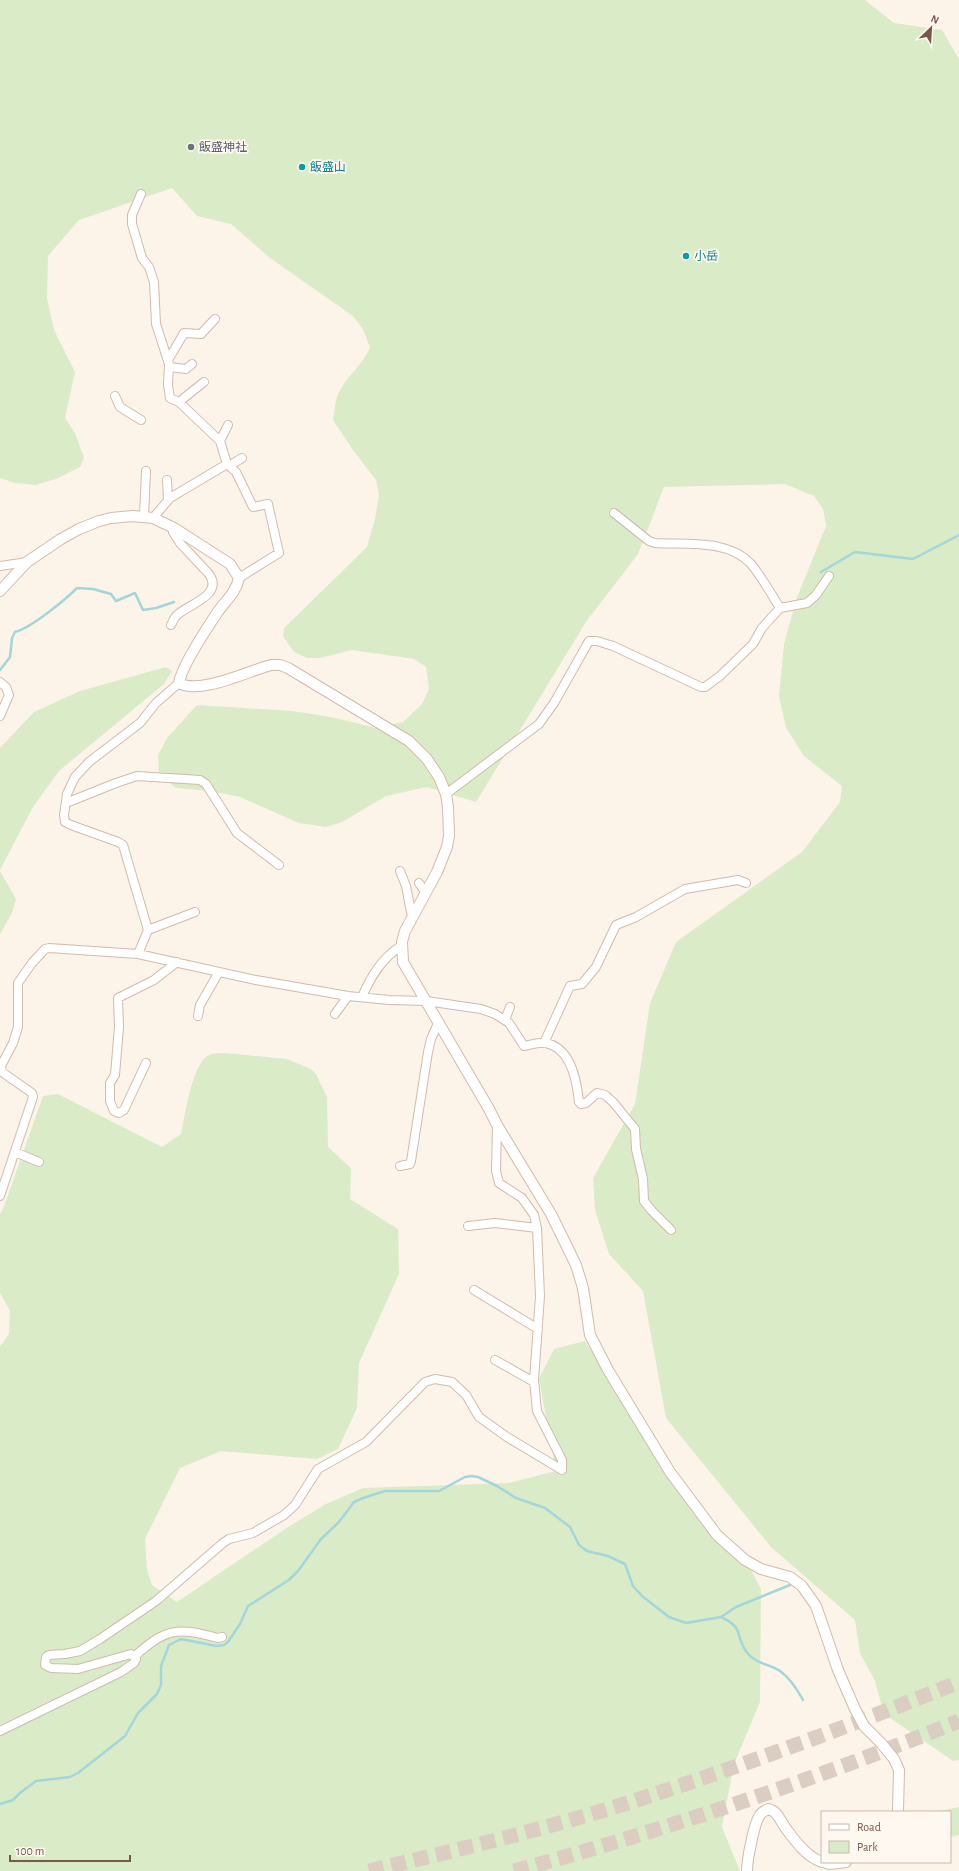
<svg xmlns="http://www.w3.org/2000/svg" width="959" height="1871" font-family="'Alegreya Sans','Noto Sans JP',sans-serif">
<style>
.green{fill:#d9ecc7}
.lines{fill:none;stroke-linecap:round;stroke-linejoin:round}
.stream{stroke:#a3d6da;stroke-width:2.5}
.motorway-tunnel{stroke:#dccdc2;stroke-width:15;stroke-dasharray:15 8;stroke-linecap:butt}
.minor-casing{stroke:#d0baae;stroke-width:10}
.tertiary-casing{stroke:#d0baae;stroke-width:12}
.minor{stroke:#fff;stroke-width:8}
.tertiary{stroke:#fff;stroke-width:10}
.worship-dot{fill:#6b7280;stroke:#fff8f0;stroke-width:1.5}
.culture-dot{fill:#0f9aa8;stroke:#fff8f0;stroke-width:1.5}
.labels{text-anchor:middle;stroke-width:3.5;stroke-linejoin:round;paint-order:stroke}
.worship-label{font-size:12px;fill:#5b616d;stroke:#fff8f0;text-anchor:start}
.culture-label{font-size:12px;fill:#0d838f;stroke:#fff8f0;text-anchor:start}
</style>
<rect width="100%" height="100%" fill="#fdf4e9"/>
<!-- green -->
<path class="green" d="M0 0H865L894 23 942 30 959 59V1760L953 1761 884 1714 875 1681 860 1653 855 1620 771 1547 666 1418 643 1291 609 1254 595 1210 593 1178 635 1104 650 1003 676 942 802 852 840 802 842 786 804 756 786 728 779 696 784 644 796 600 826 526 823 509 814 496 785 484 664 487 638 554 586 622 476 802 427 787 386 796 342 822 326 827 299 823 240 797 211 791 176 788 159 775 158 755 167 738 197 705 292 711 331 717 376 728 403 722 422 704 429 689 426 667 414 659 352 650 320 658H307L294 652 283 636 284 628 367 547 375 519 379 495 376 480 353 450 333 420C335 411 335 399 339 392 348 375 362 365 370 348L363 329 353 316 270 258 231 224 197 216 172 188 79 220 48 256 47 298 54 330 75 372 65 418 75 433 84 458 80 467 56 479 35 485 15 483 0 478Z
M166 667 172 671 164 684 59 771 33 807 0 870V748L34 712 80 691Z
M0 871 16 899 12 913 0 934Z
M225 1053 287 1059 311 1069 316 1074 327 1097 328 1147 351 1168 350 1199 398 1229 399 1274 359 1363 357 1408 338 1449 317 1459 221 1451 180 1468 145 1539 147 1570 152 1585 177 1602 285 1529 326 1504 363 1488 509 1483 556 1471 539 1379 554 1349 585 1341 698 1512 752 1572 761 1589 760 1702 734 1764 722 1827 740 1871H0V1346L9 1334 10 1311 0 1293V1214L3 1209 43 1096 58 1094 162 1147 181 1134C185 1116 192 1063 209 1055 214 1053 221 1053 225 1053Z
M959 1807V1835L950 1837V1812H935Z"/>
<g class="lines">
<!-- stream -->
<path class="stream" d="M821 572 855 552 913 559 959 535
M0 670 10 657 12 638 15 632C31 628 65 600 77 588L93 589 111 594 116 601 135 593 143 610 156 608 174 602
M721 1617C747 1629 733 1637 749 1655 757 1664 770 1664 780 1671 790 1678 797 1689 803 1700
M0 1804 13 1800 20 1793 36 1781 70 1777 78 1773 125 1736 138 1713 157 1694 161 1685V1666L169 1645 181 1639 216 1646 224 1645 228 1642 240 1624 248 1606 289 1580 298 1571 321 1539 339 1522 354 1502 363 1498 385 1491H439L465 1477 472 1476 478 1477 497 1486 516 1498 545 1508 570 1527 579 1545 587 1551 608 1556 625 1564 633 1586 642 1596 669 1617 686 1623 721 1617 736 1607 790 1585"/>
<!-- motorway-tunnel -->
<path class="motorway-tunnel" d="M369 1871C461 1849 554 1827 643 1798 750 1763 855 1724 959 1682
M514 1871C665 1830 814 1780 959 1721"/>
<!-- minor casing -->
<g class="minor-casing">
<path id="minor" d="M141 194 132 215V224L142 258 149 267 154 282 156 324 169 364 168 385 170 398 179 402 220 441 227 464 170 498 153 518
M168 360 184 333 201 334 215 319
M169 367 186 369 192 364
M115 396 120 407 141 420
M179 402 204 382
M220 441 228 425
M227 464 236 472 253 507 268 504 279 553 239 578
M229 466 242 458
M167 480 168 500
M614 513 649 541 655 543C686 545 728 539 751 564 762 577 771 594 780 608
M144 517 146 471
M0 566 27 562
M171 625C173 622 174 617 177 615 189 604 224 595 209 574L180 543 173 532 174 528
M0 682 6 687 9 695 0 716
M446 794 539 724 554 703 589 641H597L613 646 701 687H705L720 676 753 644 762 628 780 608 807 603 816 595 829 576
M66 803 116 783 137 776 200 780 206 784 237 833 279 865
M400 871 406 886 412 917
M419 883 425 892
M148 930 195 912
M138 954 148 930 123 845 118 842 71 825 65 822 64 815 67 794 75 777 89 762 140 723 156 703 179 683
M362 997C371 976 382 958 401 946
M335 1014 348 996
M198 1016 200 1005 219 972
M505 1020 510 1007
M544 1043 570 986 582 984 596 967 616 925 636 917 685 889 738 880 746 883
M146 1063 124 1110 119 1113 114 1111 110 1101V1083L115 1075 119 1027 118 998 154 980 177 962
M15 1152 39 1162
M400 1166 410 1164 411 1161 428 1052 431 1039 438 1023
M0 1196 33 1097 32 1093 2 1072 1 1066 13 1043 18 1027V983L32 963 45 949 49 948 138 954 256 980 348 996 389 1000 426 1001 481 1009 495 1014 509 1023 524 1046C530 1045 539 1042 546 1043 571 1048 577 1081 579 1102L581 1104 586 1103 597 1093 605 1095 613 1102 635 1129 636 1149 643 1179 644 1201 652 1211 671 1230
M468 1226 495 1223 537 1228
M474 1290 538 1329
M495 1360 534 1382
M135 1656C166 1628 177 1627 218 1638L222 1637
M0 1731 121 1672 134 1663 136 1659 131 1654 78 1669 51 1668 45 1665 46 1657 49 1655 65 1654 80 1651 100 1639 156 1601 223 1543 229 1539 253 1533 284 1515 295 1505 318 1469 366 1442 425 1382 435 1379 452 1382 466 1395 479 1417 507 1437 562 1470V1460L537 1411 534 1380 540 1296 537 1228 534 1215 522 1198 499 1183 496 1171 497 1125"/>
</g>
<!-- tertiary casing -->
<g class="tertiary-casing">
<path id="tertiary" d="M0 591 27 562 61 539 79 529 99 521 111 518 133 516 153 518 174 528 230 564 239 578C236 593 225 601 217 613 207 628 181 668 179 683 200 695 248 671 271 665H280L288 668 409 741 427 759 439 777 446 794 448 807 449 836 447 847 437 872 405 931 402 942 403 962 489 1109 497 1125 551 1214 576 1265 583 1288 590 1335 608 1370 670 1472 717 1535 745 1560 761 1569 790 1577 802 1586 816 1606 838 1670 855 1709 864 1726 881 1743 894 1759 899 1770 898 1812
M823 1862 830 1864 846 1862
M747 1871C747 1860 754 1823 760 1815 762 1812 764 1811 768 1809 778 1811 780 1821 787 1830 796 1842 807 1857 822 1862"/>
</g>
<!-- minor -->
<use href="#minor" class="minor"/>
<!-- tertiary -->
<use href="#tertiary" class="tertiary"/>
</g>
<!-- markers -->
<circle class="worship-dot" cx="191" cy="147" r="4"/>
<g class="culture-dot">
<circle cx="302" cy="167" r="4"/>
<circle cx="686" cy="256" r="4"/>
</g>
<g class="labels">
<!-- worship labels -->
<g class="worship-label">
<text x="199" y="151">飯盛神社</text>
</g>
<!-- culture labels -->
<g class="culture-label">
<text x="310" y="171">飯盛山</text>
<text x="694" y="260">小岳</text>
</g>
</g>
<!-- legend -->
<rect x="821" y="1811" width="130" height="52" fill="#fff8f0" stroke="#c9b8ae"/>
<rect x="829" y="1824" width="20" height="6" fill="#ffffff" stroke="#c9b8ae"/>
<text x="857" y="1831" font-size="12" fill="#79584c">Road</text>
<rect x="829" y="1841" width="20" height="12" fill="#d9ecc7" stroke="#c9b8ae"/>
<text x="857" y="1851" font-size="12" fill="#79584c">Park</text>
<!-- north arrow -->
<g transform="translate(931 28) rotate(25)" stroke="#fff8f0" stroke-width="3" paint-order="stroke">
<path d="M0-3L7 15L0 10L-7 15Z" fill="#79584c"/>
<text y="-6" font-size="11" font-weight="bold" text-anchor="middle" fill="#79584c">N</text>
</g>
<!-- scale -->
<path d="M10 1855v6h120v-6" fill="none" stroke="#79584c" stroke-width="2"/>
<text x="16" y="1855" font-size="12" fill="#79584c" stroke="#fff8f0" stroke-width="3" paint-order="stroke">100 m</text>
</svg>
